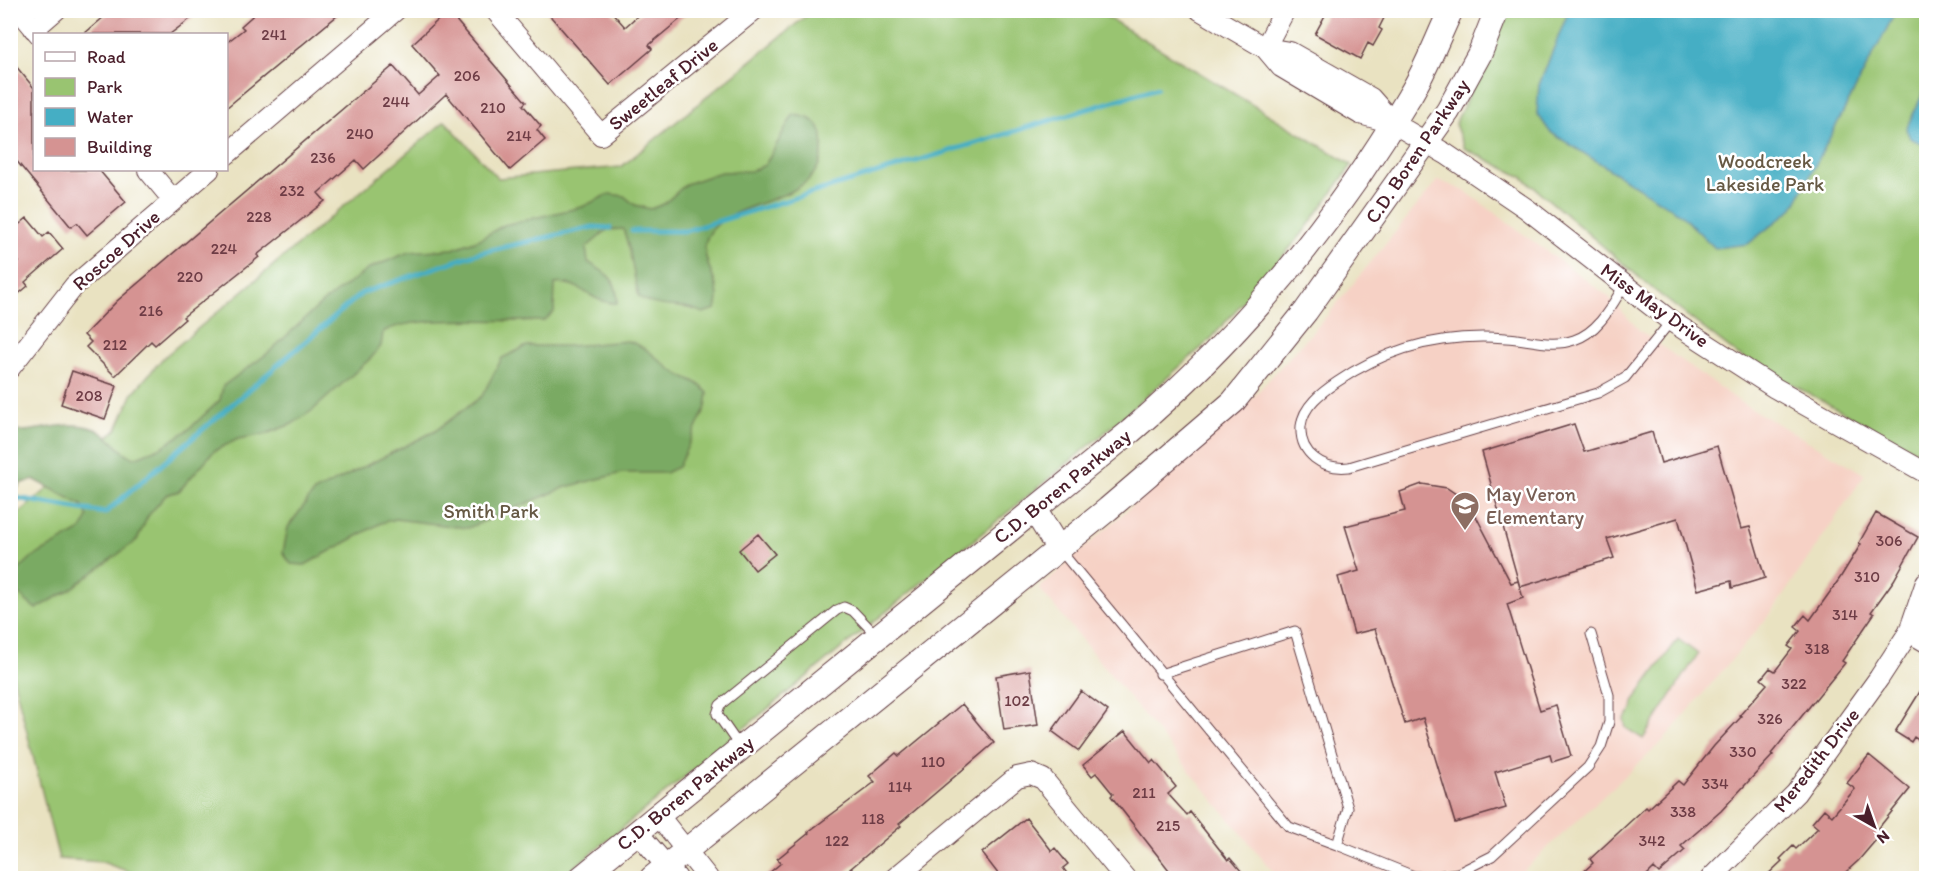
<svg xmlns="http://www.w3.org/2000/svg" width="1937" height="889" font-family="Itim,sans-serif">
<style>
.built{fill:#f6d1c5}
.green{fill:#99c471;stroke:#72724e;stroke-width:1.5}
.forest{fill:#7aaa63;stroke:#626447;stroke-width:1.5}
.water{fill:#45aec4;stroke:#486678;stroke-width:1.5}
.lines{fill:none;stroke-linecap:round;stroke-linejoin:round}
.stream{stroke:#45aec4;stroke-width:5}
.building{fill:#d59392}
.service-casing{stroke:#623c42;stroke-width:11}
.minor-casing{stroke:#623c42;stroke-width:22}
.tertiary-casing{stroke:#623c42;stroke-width:26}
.service{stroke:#fff;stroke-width:9}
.minor{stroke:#fff;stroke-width:20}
.tertiary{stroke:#fff;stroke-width:24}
.labels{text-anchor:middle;stroke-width:5;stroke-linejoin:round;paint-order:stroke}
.number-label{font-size:16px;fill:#6d3c45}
.street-label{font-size:20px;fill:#4a1f2b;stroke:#fff}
.park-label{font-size:20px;fill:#665944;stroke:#fff}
.education-label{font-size:20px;fill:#785e54;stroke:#fff;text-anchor:start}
</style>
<rect width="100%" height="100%" fill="#fff"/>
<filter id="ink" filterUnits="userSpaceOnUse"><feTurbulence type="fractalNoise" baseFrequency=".0167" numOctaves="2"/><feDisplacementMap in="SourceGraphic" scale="12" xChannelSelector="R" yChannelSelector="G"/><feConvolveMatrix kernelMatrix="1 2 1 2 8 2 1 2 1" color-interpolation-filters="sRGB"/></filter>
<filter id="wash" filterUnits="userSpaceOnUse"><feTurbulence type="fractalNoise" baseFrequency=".008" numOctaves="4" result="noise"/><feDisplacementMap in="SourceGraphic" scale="24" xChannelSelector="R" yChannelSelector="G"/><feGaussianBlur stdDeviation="1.35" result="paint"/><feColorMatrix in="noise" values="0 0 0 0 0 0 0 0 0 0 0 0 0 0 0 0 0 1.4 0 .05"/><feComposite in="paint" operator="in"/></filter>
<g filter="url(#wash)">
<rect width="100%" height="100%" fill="#e9e2c1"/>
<!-- built -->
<path class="built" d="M1438 180 1465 191 1609 297 1640 331 1743 404 1865 474 1772 612 1663 741 1515 878H1278L1039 588 1246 405 1326 317Z"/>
<!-- green -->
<path class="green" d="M812 11H1097L1352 165 1302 234 1210 340 1102 435 561 878H146L102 862 59 859 11 669 10 521 117 429 133 393 163 358 445 121 498 178 621 167Z
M1509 11H1926V457L1738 355 1654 290 1522 177 1464 148 1455 124Z
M1678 639 1698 654 1643 739 1626 728 1624 720 1633 709 1634 700Z"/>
<!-- forest -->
<path class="forest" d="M793 115C803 116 815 118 820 129 823 136 823 143 822 151 818 204 739 197 712 230 694 252 716 273 718 296 718 300 717 305 716 309L703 313C682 302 660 311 639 297 633 275 631 249 623 229L607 230 586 248 588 262C608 274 618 279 617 303 588 303 582 280 555 284L554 312 544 321C505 322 414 314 383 332L381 346 372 357 313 410 292 424 266 434 238 439 214 451 179 491 166 495 148 516 137 540 71 589 36 609C26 601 11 590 11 577L31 558 81 530 88 517 82 505 35 480 22 483 11 495V431C35 434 61 420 89 427 108 431 117 451 134 458L162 447 188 430 220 400 223 386 268 353 323 302 370 268 409 252 453 249 480 239 504 225 582 207 609 194 624 196 635 205 650 209 664 204 686 184 721 172 751 171 765 165Z
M628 341C647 346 656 359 672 370 686 380 695 378 708 393L706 407 678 467 665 473H622L566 487 468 528 395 519 381 523 305 565 291 564 283 553 288 527 314 492 435 431 482 396 502 358 527 346H569Z"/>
<!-- water -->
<path class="water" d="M1569 10H1896V11L1793 208 1748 244 1715 248 1679 213 1550 132 1537 113 1539 85Z
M1926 87V146L1910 138 1906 129Z"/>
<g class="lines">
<!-- stream -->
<path class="stream" d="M632 231H686L1157 88
M10 497 105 513 362 293 478 253 593 227 610 228"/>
</g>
<g id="blocks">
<!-- building -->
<path class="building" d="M112 10H202L170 34H84Z
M259 10H344L226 108V43L244 29 241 26Z
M545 10H610L625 27 644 10H691L649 45 652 49 610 85Z
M1328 10H1388L1379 28 1382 30 1373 46 1368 43 1360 59 1315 34Z
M448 11 526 102 523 105 541 126 537 130 545 140 510 170 446 94 364 169 356 160 318 193 325 201 257 255 259 257 183 317 185 319 155 345 151 341 115 376 86 347 91 342 84 335 117 301 393 66 418 95 440 76 412 44Z
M10 59 34 88V170H99L126 202 87 235 77 223 71 227 10 153Z
M27 218 43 237 49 232 63 249 25 282 28 286 10 301V266L12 268 19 262 10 253V232Z
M72 371 117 386 105 419 61 404Z
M1574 424 1584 452 1652 432 1661 463 1717 446 1741 529 1750 527 1765 578 1732 588 1731 581 1698 590 1678 518 1607 539 1614 558 1520 587 1482 452Z
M1422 484 1447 488 1469 503 1511 583 1518 581 1523 598 1507 604 1540 710 1556 705 1571 756 1552 762 1550 755 1495 772 1506 808 1455 823 1423 718 1405 724 1375 629 1354 634 1338 577 1359 571 1345 526 1405 511 1400 492Z
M1876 513 1918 537 1894 580 1871 612 1874 614 1842 661 1845 663 1771 754 1773 755 1721 811 1681 846 1685 850 1659 873 1654 868 1643 879H1576L1593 863 1590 859 1646 807 1648 809 1678 781 1683 785 1714 746 1742 716 1740 715 1767 684 1761 679 1770 668 1775 671 1792 649 1788 646 1800 631 1795 627 1805 615 1810 620 1840 578 1861 544 1859 543Z
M758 534 775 554 755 570 739 550Z
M1030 670 1038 725 1004 730 996 676Z
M1926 682V745L1914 737 1911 742 1895 732Z
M1081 691 1108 711 1079 751 1052 731Z
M962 704 994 743 899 824 901 826 838 879H762L781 863 777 859 809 833 808 832 875 782 869 776 896 753 899 756Z
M1125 731 1151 763 1154 760 1176 787 1168 794 1187 815 1190 812 1228 860 1230 858 1248 879H1176L1111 796 1113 794 1096 773 1092 776 1083 765Z
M1869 755 1910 789 1877 830 1881 834 1858 861 1838 879H1763L1782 861 1780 859 1793 846 1796 849 1818 828 1812 823 1824 809 1832 816 1855 789 1847 783Z
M1026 818 1052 851 1055 848 1068 864 1063 868 1071 879H1002L982 853Z"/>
</g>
</g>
<g filter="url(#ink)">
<use href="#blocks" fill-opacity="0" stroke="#623c42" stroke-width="1.5"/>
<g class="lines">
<!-- service casing -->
<g class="service-casing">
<path id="service" d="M1625 284C1612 305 1599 332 1574 340 1551 348 1529 339 1506 338 1445 333 1388 347 1337 382 1322 392 1303 406 1301 426 1299 454 1323 470 1349 467L1598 393 1625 378 1671 321
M1060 550 1289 827 1337 845 1348 808 1295 631 1160 674
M740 747 717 714 720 705 837 610 844 607 853 611 877 636
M1337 845 1414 876 1429 877 1458 873 1492 856 1588 767 1601 747 1609 722V695L1591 634"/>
</g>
<!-- minor casing -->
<g class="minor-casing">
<path id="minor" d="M19 10 39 34
M495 10 601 135 754 10
M1200 10 1265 48 1281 67 1360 114 1393 123 1446 154 1527 209 1671 321 1775 388 1926 473
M34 29 56 10
M1265 48 1290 52 1371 98 1393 123
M1265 48 1285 10
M226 155 396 10
M148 170 173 200
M10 368 75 285 209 170
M1909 632 1926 642
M658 815 708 878
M637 832 677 878
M895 878 1017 777 1031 774 1043 779 1125 878
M1711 878 1796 793 1879 678 1909 632 1926 582"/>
</g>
<!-- tertiary casing -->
<g class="tertiary-casing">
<path id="tertiary" d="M1034 509 1058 548
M581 878 1131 431C1242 336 1335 222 1409 97 1426 70 1437 39 1451 10
M652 878 1108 509 1233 402 1306 311 1448 111 1480 53 1497 10"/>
</g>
<!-- service -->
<use href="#service" class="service"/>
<!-- minor -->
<use href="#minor" class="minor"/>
<!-- tertiary -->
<use href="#tertiary" class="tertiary"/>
</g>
</g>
<!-- icons -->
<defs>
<g id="school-pin" transform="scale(1.5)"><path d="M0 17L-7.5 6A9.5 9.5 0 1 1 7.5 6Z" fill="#8d6e63" stroke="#fff"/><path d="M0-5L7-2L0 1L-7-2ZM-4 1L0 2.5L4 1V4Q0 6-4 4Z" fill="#fff"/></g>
</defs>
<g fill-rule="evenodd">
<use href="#school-pin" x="1465" y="506"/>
</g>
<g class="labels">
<!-- number labels -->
<g class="number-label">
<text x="274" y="40">241</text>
<text x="467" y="81">206</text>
<text x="396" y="107">244</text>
<text x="493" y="113">210</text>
<text x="360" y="139">240</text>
<text x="519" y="141">214</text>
<text x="323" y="163">236</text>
<text x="292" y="196">232</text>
<text x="259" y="222">228</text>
<text x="224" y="254">224</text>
<text x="190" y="282">220</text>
<text x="151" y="316">216</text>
<text x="115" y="350">212</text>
<text x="89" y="401">208</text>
<text x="1889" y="546">306</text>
<text x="1867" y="582">310</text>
<text x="1845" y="620">314</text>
<text x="1817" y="654">318</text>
<text x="1794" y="689">322</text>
<text x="1017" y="706">102</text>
<text x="1770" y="724">326</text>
<text x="1743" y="757">330</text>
<text x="933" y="767">110</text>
<text x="1715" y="789">334</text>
<text x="900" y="792">114</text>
<text x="1144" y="798">211</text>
<text x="1683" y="817">338</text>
<text x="873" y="824">118</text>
<text x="1168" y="831">215</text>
<text x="837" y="846">122</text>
<text x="1652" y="846">342</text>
</g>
<!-- street labels -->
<g class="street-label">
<text transform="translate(663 84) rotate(-39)" y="7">Sweetleaf Drive</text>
<text transform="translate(1417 151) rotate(-56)" y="7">C.D. Boren Parkway</text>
<text transform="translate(116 250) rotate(-42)" y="7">Roscoe Drive</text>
<text transform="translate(1655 305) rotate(36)" y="7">Miss May Drive</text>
<text transform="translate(1062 486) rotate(-39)" y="7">C.D. Boren Parkway</text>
<text transform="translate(1816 760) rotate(-52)" y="7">Meredith Drive</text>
<text transform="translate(685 793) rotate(-39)" y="7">C.D. Boren Parkway</text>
</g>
<!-- park labels -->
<g class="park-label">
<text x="1765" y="168">Woodcreek<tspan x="1765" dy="23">Lakeside Park</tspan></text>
<text x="491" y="518">Smith Park</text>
</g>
<!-- education labels -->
<g class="education-label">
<text x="1486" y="501">May Veron<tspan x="1486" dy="23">Elementary</tspan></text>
</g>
</g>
<!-- margin -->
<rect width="1937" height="889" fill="none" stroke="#fff" stroke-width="36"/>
<!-- legend -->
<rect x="33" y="33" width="195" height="138" fill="#ffffff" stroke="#b7a5aa" stroke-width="1.5"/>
<rect x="45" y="52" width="30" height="9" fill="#ffffff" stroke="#b7a5aa" stroke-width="1.5"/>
<text x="87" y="63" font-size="18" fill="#4a1f2b">Road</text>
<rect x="45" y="78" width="30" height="18" fill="#99c471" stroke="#b7a5aa" stroke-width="1.5"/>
<text x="87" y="93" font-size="18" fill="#4a1f2b">Park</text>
<rect x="45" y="108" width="30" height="18" fill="#45aec4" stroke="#b7a5aa" stroke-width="1.5"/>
<text x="87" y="123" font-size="18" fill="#4a1f2b">Water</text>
<rect x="45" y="138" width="30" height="18" fill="#d59392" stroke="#b7a5aa" stroke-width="1.5"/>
<text x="87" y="153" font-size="18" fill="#4a1f2b">Building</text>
<!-- north arrow -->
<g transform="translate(1874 826) rotate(140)" stroke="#ffffff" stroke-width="4.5" paint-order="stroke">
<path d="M0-4.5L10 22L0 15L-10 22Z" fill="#4a1f2b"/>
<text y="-9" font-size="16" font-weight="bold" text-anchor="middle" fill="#4a1f2b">N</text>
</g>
</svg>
